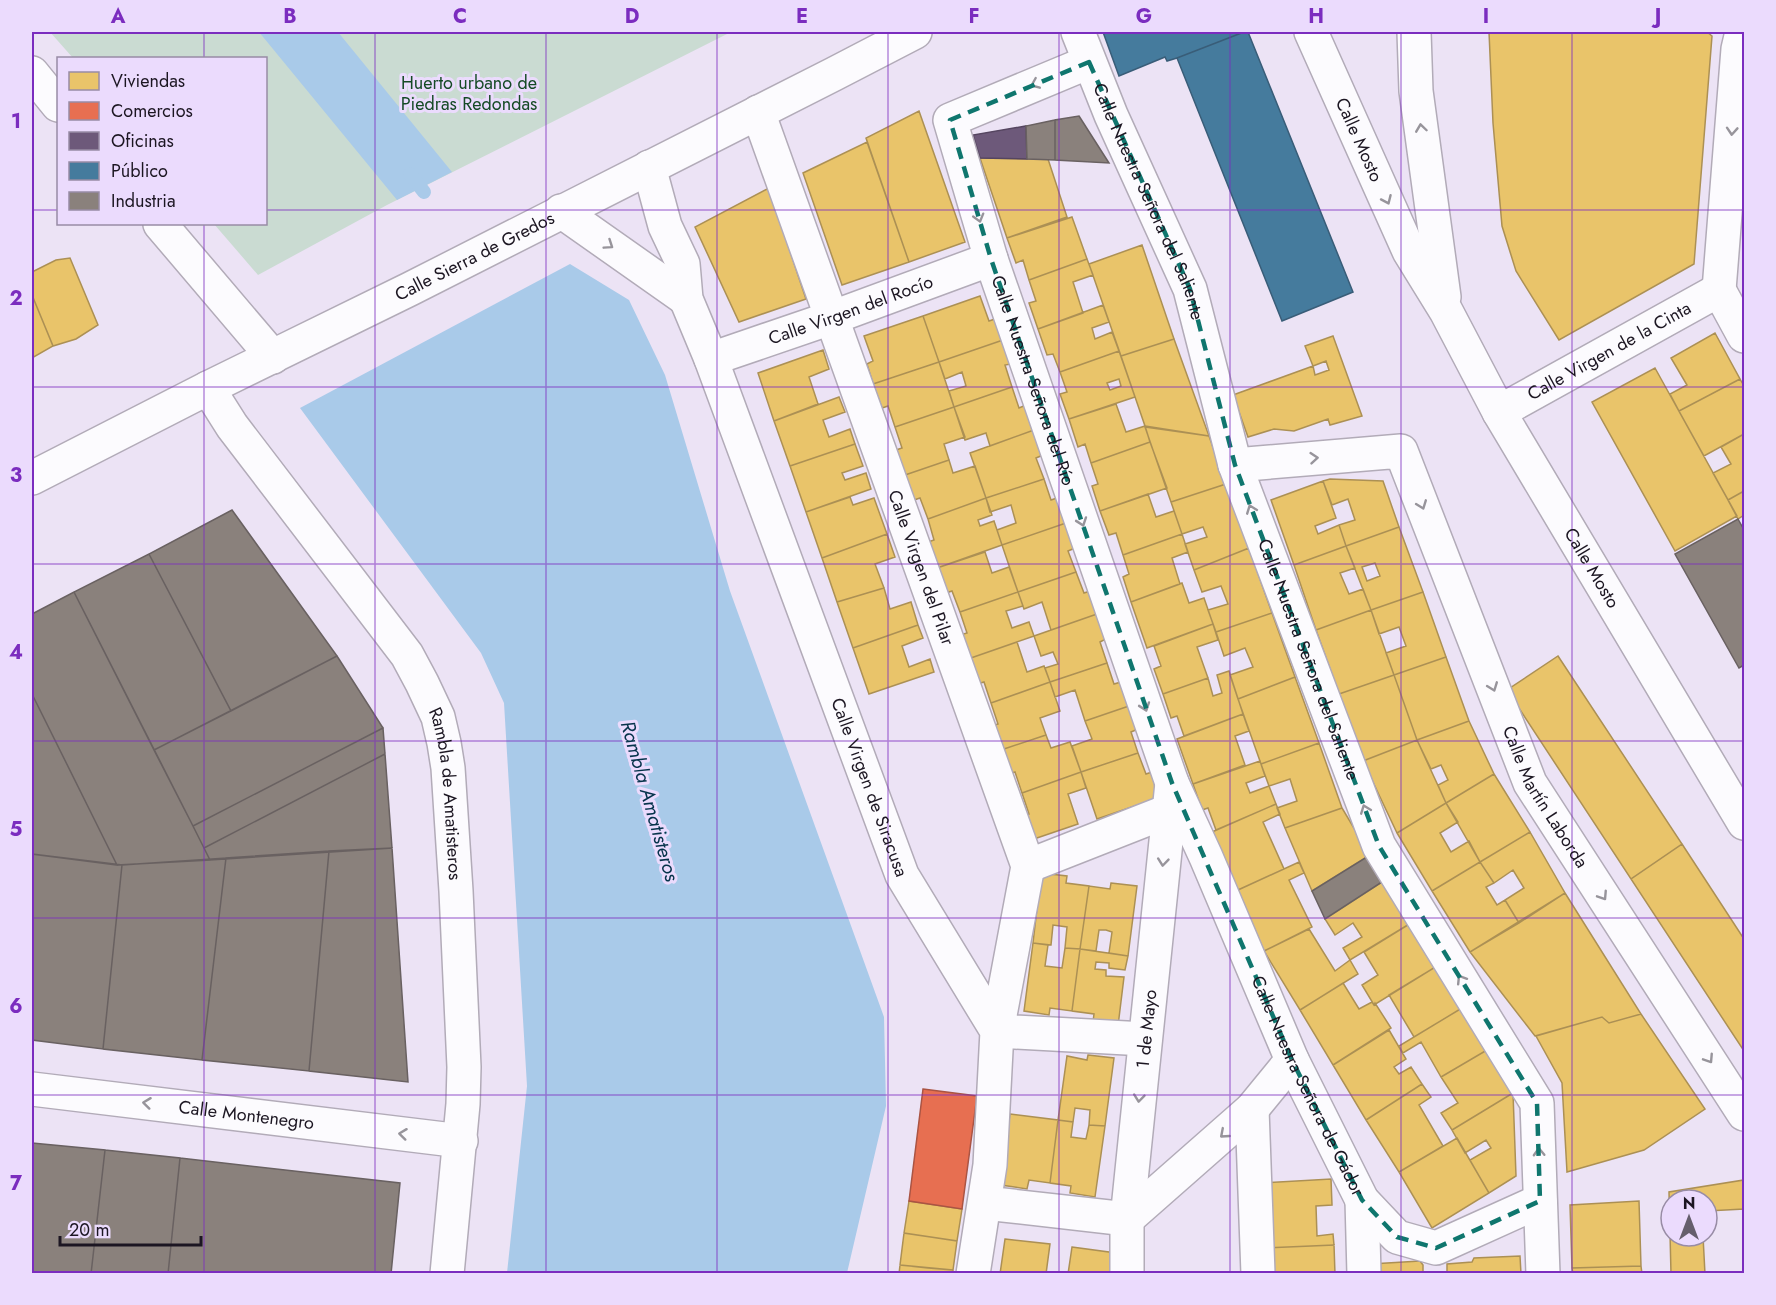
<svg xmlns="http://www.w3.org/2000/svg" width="1776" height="1305" font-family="Jost,sans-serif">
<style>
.green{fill:#cadbd2}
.water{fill:#a9cae9}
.homes{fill:#e9c46a;stroke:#ac9054;stroke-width:1.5;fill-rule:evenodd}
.shops{fill:#e76f51;stroke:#aa5443;stroke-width:1.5}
.offices{fill:#6d597a;stroke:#554560;stroke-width:1.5}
.public{fill:#457b9d;stroke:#395d78;stroke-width:1.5}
.industry{fill:#8a817c;stroke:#696161;stroke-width:1.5}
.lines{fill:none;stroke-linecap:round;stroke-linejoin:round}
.stream{stroke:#a9cae9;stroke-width:14}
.street-casing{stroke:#b2abb8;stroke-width:36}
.secondary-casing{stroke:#b2abb8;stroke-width:36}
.street{stroke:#fcfbfe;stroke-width:33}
.secondary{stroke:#fcfbfe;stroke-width:33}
.oneway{stroke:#97949b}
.marked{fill:none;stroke:#0f766e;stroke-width:4.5;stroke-dasharray:12 8;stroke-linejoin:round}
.grid{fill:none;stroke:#7b2cbf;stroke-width:1.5;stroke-opacity:0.55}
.labels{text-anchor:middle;stroke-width:6;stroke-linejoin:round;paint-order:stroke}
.park-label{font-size:18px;fill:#154a25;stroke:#ebdbfd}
.street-label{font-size:18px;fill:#1c1622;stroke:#ebdbfd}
.water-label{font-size:20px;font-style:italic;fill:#06334b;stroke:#ebdbfd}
.neatline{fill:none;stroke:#7b2cbf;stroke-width:2}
.grid-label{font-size:20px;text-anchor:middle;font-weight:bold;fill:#7b2cbf}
</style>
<rect width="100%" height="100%" fill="#ece3f5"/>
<!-- green -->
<path class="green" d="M50 32H731L387 205 258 275 214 224H266V58H73Z"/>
<!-- water -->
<path class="water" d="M259 32H338L452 172 397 200Z
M570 264 629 300 665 375 730 591 884 1017 886 1106 847 1273H507L527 1086 504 703 481 653 300 408Z"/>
<!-- homes -->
<path class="homes" d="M1489 32H1707L1712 36 1694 264 1559 340 1516 271 1502 226 1493 123Z
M919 111 965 242 909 262 866 138Z
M867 142 909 262 842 285 803 173Z
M980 158 1048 159 1067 217 1007 238Z
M769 188 806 299 739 322 695 227Z
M1072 217 1087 259 1029 280 1023 260 1016 263 1007 238Z
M1142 245 1174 339 1121 356 1089 264Z
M70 258 98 325 76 339 53 346 32 295V272L56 260Z
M1087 259 1093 275 1073 282 1083 313 1038 329 1029 303 1036 301 1029 280Z
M32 295 53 346 32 358Z
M980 296 989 321 995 319 1003 340 939 362 923 316Z
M1103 305 1109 322 1092 328 1095 339 1112 332 1119 351 1060 372 1053 354 1047 355 1038 329Z
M923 316 939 362 873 384 867 364 873 361 864 336Z
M1715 333 1740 379 1679 411 1670 394 1687 385 1671 358Z
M1333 336 1362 416 1330 425 1328 419 1294 431 1274 429 1248 437 1233 395 1313 366 1305 346ZM1326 361 1329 370 1315 375 1313 366Z
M1174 339 1209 436 1145 426 1121 356Z
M1003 340 1011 364 1005 365 1012 387 954 407 949 391 966 386 962 372 945 379 939 362Z
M823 350 829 369 809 377 818 404 774 421 758 373Z
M1119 351 1135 397 1069 419 1060 394 1067 392 1060 372ZM1119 379 1121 386 1110 390 1107 383Z
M939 362 954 407 895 427 888 406 882 408 873 384Z
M1655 368 1737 516 1675 551 1592 402Z
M1740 379 1744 386V434L1704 456 1679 411Z
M1012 387 1019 408 1026 405 1034 430 990 446 986 433 965 440 954 407Z
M839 397 845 412 823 420 829 437 850 429 855 444 790 466 774 421Z
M1116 404 1126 432 1145 426 1150 442 1091 463 1085 444 1078 447 1069 419Z
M954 407 965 437 944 444 949 460 905 475 896 450 902 448 895 427Z
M1145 427 1209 436 1226 484 1171 502Z
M1034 430 1043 455 1036 458 1044 479 986 498 970 453Z
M1744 434V491L1728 500 1713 473 1731 464 1721 447Z
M1150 442 1167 488 1100 511 1092 486 1098 484 1091 463Z
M855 444 863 466 842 473 845 480 866 473 871 489 806 512 790 466Z
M949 460 953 473 975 466 986 498 928 519 920 498 914 500 905 475Z
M1044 479 1051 500 1057 498 1066 523 1002 545 997 530 1016 523 1011 505 990 512 986 498Z
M1330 479 1383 481 1399 527 1346 546 1339 525 1355 520 1348 499 1332 505 1323 481Z
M1323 481 1336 518 1315 526 1318 534 1339 525 1346 546 1294 565 1271 500Z
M1226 484 1249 548 1194 570 1185 544 1207 537 1203 527 1182 534 1171 502Z
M1744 491V515L1738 519 1728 500Z
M1148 494 1156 517 1174 511 1182 534 1123 555 1116 533 1109 535 1100 511Z
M850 497 853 505 874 498 887 534 822 558 806 512Z
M986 498 992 515 978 520 980 526 994 521 1002 545 937 568 928 542 934 540 928 519Z
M1066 523 1075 548 1068 551 1076 572 1018 592 1002 545Z
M1399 527 1423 592 1371 610 1346 546ZM1375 563 1380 576 1367 581 1362 567Z
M887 534 895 557 875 564 884 588 837 602 822 558Z
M1182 534 1188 552 1172 558 1180 584 1131 602 1123 577 1129 574 1123 555Z
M1346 546 1355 568 1340 573 1349 594 1363 589 1371 610 1316 630 1294 565Z
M1249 548 1272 613 1216 632 1208 610 1228 604 1221 586 1202 592 1194 570Z
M985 552 992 573 1009 567 1018 592 960 612 952 591 946 593 937 568Z
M1076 572 1084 593 1090 591 1097 614 1051 630 1042 602 1024 609 1018 592Z
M1182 583 1189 603 1204 598 1213 624 1147 648 1131 602Z
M884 588 890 609 911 602 918 625 853 648 837 602Z
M1018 592 1023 606 1006 611 1012 628 1029 622 1034 636 968 659 960 635 967 633 960 612Z
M1423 592 1446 657 1394 675 1386 653 1406 646 1399 627 1379 634 1371 610Z
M1371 610 1394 675 1339 694 1316 630Z
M1272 613 1295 677 1238 699 1230 675 1253 667 1245 648 1224 656 1216 632Z
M1097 614 1106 639 1100 642 1107 663 1050 682 1045 668 1058 664 1053 652 1041 656 1034 636Z
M1213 624 1218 640 1197 647 1208 678 1163 694 1154 669 1161 666 1154 646Z
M918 625 923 638 902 646 909 667 930 659 934 672 869 694 853 648Z
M1017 642 1027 672 1044 666 1050 682 991 703 984 682 977 684 968 659Z
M1558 656 1682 844 1631 879 1507 690Z
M1446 657 1469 721 1417 740 1394 675Z
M1107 663 1114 684 1121 682 1129 706 1085 721 1075 690 1055 697 1050 682Z
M1229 671 1243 714 1184 736 1177 716 1171 718 1163 694 1208 678 1213 696 1222 693 1217 675Z
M1394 675 1417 740 1363 761 1339 694Z
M1295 677 1319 743 1261 764 1238 699Z
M1050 682 1060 711 1040 718 1046 735 1001 750 992 726 998 724 991 703Z
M1129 706 1138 729 1131 732 1138 753 1081 772 1072 746 1092 739 1085 721Z
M1243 714 1249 731 1235 736 1245 765 1193 784 1177 739Z
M1469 721 1494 774 1446 803 1438 785 1448 780 1441 765 1431 769 1417 740Z
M1046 735 1051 748 1070 742 1081 772 1022 793 1015 772 1009 774 1001 750Z
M1417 740 1446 803 1397 833 1363 761Z
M1319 743 1342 808 1285 828 1277 808 1297 801 1290 779 1269 786 1261 764Z
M1138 753 1146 774 1152 772 1161 797 1097 819 1081 772Z
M1260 761 1265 776 1246 783 1250 793 1269 786 1276 804 1216 830 1208 808 1202 810 1193 784Z
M1081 772 1086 788 1068 794 1078 824 1031 840 1023 816 1029 814 1022 793Z
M1494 774 1530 832 1480 862 1446 803Z
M1446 803 1458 822 1440 833 1451 852 1469 841 1480 862 1432 891 1397 833Z
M1276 804 1280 814 1263 822 1284 869 1238 890 1212 832Z
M1342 808 1370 855 1312 891 1285 828Z
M1530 832 1565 893 1519 923 1505 900 1524 888 1513 870 1494 883 1480 862Z
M1682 844 1744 939V1051L1631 879Z
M1299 862 1304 873 1289 880 1312 927 1264 951 1238 890Z
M1480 862 1494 883 1486 887 1497 905 1505 900 1519 923 1470 952 1432 891Z
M1041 873 1067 876 1066 883 1089 886 1080 949 1065 948 1067 927 1053 925 1051 945 1033 943Z
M1385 880 1411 923 1350 960 1343 948 1362 937 1353 923 1335 935 1325 919Z
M1111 883 1137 886 1128 956 1109 953 1112 932 1106 930H1099L1096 951 1080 949 1089 886 1110 889Z
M1565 893 1641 1014 1609 1023 1602 1017 1535 1036 1470 952Z
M1411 923 1437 966 1374 1005 1362 985 1378 975 1364 952Z
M1309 929 1335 971 1350 960 1358 974 1300 1010 1264 951Z
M1033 943 1048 945 1045 966 1062 968 1065 948 1080 949 1072 1011 1050 1008 1049 1015 1024 1011Z
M1080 949 1128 956 1125 970 1109 968V963L1096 962 1095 969 1106 970V976L1124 977 1118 1026 1093 1022 1094 1014 1072 1011Z
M1437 966 1462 1008 1414 1037 1389 995Z
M1343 983 1359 1009 1372 1002 1374 1005 1375 1003 1391 1028 1333 1065 1300 1010Z
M1462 1008 1487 1050 1441 1077 1421 1042 1403 1053 1399 1046Z
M1641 1014 1705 1109 1644 1150 1567 1172 1562 1083 1536 1036 1602 1017 1609 1023Z
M1389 1030 1406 1059 1394 1067 1399 1074 1411 1067 1422 1084 1366 1120 1333 1065Z
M1487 1050 1513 1093 1452 1130 1441 1113 1458 1103 1441 1077Z
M1088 1055 1114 1058 1105 1126 1089 1125 1090 1110 1075 1108 1073 1122 1058 1120 1067 1056 1087 1060Z
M1422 1084 1431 1097 1419 1105 1443 1146 1399 1172 1366 1120Z
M1513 1093 1516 1176 1489 1193 1470 1160 1491 1148 1486 1140 1465 1153 1452 1130Z
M1010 1114 1058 1120 1050 1183 1029 1180 1027 1189 1001 1185Z
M1058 1120 1073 1122 1071 1137 1086 1139 1089 1125 1105 1126 1095 1197 1070 1193 1071 1186 1050 1183Z
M1457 1138 1489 1193 1432 1228 1399 1172Z
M1331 1179 1332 1205 1316 1206 1317 1236 1333 1234 1334 1245 1267 1248 1263 1183Z
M1744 1180V1209L1707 1211V1200H1671V1236H1703L1705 1274H1671L1669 1192Z
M909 1201 962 1209 957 1241 904 1233Z
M1639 1201 1641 1266 1572 1268 1570 1205Z
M904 1233 957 1241 953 1270 900 1265Z
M1005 1239 1050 1244 1046 1274H1000Z
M1334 1245 1335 1274H1269L1267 1248Z
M1072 1247 1116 1253 1114 1274H1068Z
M1520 1256 1521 1274H1447V1264L1472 1262 1474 1258Z
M1420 1261 1423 1265V1274H1371V1264Z
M900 1265 928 1268 953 1270V1274H899Z
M1641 1266 1642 1274H1573L1572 1268Z"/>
<!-- shops -->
<path class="shops" d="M923 1089 977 1096 962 1209 909 1201Z"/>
<!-- offices -->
<path class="offices" d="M1026 126 1027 159 980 158 973 135Z"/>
<!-- public -->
<path class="public" d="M1103 32H1244L1177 58 1167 61 1165 57 1119 76Z
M1244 32H1248L1353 292 1282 321 1177 58Z"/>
<!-- industry -->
<path class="industry" d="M1079 116 1109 163 1055 160V120Z
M1055 120V160L1027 159 1026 126Z
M232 510 337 656 231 711 149 554Z
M1738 519 1744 530V665L1739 668 1675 554Z
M149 554 231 711 154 750 74 592Z
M74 592 193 826 210 860 117 865 32 694V614Z
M337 656 383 728 193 826 154 750Z
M32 694 117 865 32 854Z
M383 728 385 754 204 848 193 826Z
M385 754 392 848 210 860 204 848Z
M392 848 408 1082 309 1071 329 851Z
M329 851 309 1071 202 1060 226 858Z
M32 854 122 865 103 1049 32 1040Z
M1370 855 1385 880 1325 919 1312 891Z
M226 858 202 1060 103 1049 122 865Z
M32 1143 105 1150 91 1274H32Z
M105 1150 180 1158 168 1274H91Z
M180 1158 400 1183 391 1274H168Z"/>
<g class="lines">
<!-- stream -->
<path class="stream" d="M410 174 424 192"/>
<!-- street casing -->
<g class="street-casing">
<g id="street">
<path id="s1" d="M1078 32 1111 115 1190 289 1235 465 1379 846 1537 1103 1543 1274"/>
<path id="s2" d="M1089 62 950 120 991 259 1172 783 1206 857 1292 1060 1362 1200 1397 1237 1436 1248 1540 1201"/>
<path id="s3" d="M758 112 1028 866 997 1031 1145 1039"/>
<path id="s4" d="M649 167 665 226 683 264 686 299 711 359 902 875 997 1031 990 1165 973 1274"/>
<path d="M561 211 686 299"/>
<path d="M1719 290 1738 49 1742 32"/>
<path d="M1719 290 1744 336"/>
<path id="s5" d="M711 359 831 318 991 259"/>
<path id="s6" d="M1499 412 1719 290"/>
<path id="s7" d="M1235 465 1401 451 1530 783 1744 1114"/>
<path d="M1028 866 1168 811"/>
<path id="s8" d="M32 1089 461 1141"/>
<path d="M1252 1109 1258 1274"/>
<path d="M1362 1200 1364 1274"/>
<path d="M985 1203 1127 1219 1252 1109 1292 1060"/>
<path id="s9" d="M1127 1274V1219L1172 783"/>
</g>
</g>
<!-- secondary casing -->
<g class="secondary-casing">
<g id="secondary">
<path id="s10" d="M1311 32 1409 251 1446 311 1499 412 1744 823"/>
<path d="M1414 32 1416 91 1444 297"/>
<path d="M32 73 58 105"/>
<path d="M160 224 273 357"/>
<path id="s11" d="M208 388 232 426 407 655 422 683 438 717 444 743 448 768 456 891 464 1067 463 1104 447 1274"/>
<path id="s12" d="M32 478 208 388 410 289 834 74 915 32"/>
</g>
</g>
<!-- street -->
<use href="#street" class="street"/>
<!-- secondary -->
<use href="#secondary" class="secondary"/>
</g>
<!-- one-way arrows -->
<defs><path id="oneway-chevron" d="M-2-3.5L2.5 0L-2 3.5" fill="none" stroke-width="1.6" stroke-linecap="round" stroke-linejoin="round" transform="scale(1.5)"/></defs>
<g class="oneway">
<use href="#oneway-chevron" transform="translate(1035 84) rotate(157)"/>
<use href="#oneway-chevron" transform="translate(1421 128) rotate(-98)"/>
<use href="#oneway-chevron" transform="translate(1732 131) rotate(94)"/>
<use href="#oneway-chevron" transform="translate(1387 200) rotate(66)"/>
<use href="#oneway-chevron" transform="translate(979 218) rotate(74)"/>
<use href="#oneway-chevron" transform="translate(609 245) rotate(34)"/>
<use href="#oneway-chevron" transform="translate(1314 458) rotate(-5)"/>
<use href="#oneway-chevron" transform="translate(1422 505) rotate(69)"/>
<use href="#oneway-chevron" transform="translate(1251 509) rotate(-111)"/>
<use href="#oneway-chevron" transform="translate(1082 522) rotate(71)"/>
<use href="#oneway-chevron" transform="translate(1493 687) rotate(69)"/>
<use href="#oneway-chevron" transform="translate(1145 707) rotate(71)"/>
<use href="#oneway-chevron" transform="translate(1365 809) rotate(-111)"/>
<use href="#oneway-chevron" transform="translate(1163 862) rotate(96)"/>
<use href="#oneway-chevron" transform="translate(1603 896) rotate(57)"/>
<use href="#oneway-chevron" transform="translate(1461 979) rotate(-122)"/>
<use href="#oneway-chevron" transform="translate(1709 1059) rotate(57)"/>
<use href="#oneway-chevron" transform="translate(1139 1098) rotate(96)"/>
<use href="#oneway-chevron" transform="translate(147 1103) rotate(-173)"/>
<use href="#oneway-chevron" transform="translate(403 1134) rotate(-173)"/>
<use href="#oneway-chevron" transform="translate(1224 1134) rotate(139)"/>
<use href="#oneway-chevron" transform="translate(1539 1152) rotate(-92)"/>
</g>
<!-- marked area -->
<path class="marked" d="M1089 62 1190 289 1235 465 1379 846 1537 1103 1540 1201 1436 1248 1397 1237 1362 1200 1292 1060 1172 783 991 259 950 120Z"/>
<!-- grid -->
<path class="grid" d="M204 32V58M375 32V1274M546 32V1274M717 32V1274M888 32V1274M1059 32V1274M1230 32V1274M1401 32V1274M1572 32V1274M32 210H58M266 210H1744M204 224V1274M32 387H1744M32 564H1744M32 741H1744M32 918H1744M32 1095H1744"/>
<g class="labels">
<!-- park labels -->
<g class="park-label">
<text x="469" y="89">Huerto urbano de<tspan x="469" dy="21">Piedras Redondas</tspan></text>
</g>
<!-- street labels -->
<g class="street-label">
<text dy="6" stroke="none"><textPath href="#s10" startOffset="118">Calle Mosto</textPath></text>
<text dy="6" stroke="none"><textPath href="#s1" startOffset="184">Calle Nuestra Señora del Saliente</textPath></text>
<text dy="6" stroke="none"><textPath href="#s12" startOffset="495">Calle Sierra de Gredos</textPath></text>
<text dy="6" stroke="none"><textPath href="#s5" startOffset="148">Calle Virgen del Rocío</textPath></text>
<text dy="6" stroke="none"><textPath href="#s6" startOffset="126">Calle Virgen de la Cinta</textPath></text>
<text dy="6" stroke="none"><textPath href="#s2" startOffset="424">Calle Nuestra Señora del Río</textPath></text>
<text dy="6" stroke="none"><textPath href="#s3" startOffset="484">Calle Virgen del Pilar</textPath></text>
<text dy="6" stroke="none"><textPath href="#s10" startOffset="606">Calle Mosto</textPath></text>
<text dy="6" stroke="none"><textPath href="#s1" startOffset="670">Calle Nuestra Señora del Saliente</textPath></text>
<text dy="6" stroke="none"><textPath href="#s4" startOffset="660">Calle Virgen de Siracusa</textPath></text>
<text dy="6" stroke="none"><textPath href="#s11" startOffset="480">Rambla de Amatisteros</textPath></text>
<text dy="6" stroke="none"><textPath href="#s7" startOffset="542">Calle Martín Laborda</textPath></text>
<text dy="6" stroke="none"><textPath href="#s9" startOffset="246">1 de Mayo</textPath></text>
<text dy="6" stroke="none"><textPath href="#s2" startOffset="1182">Calle Nuestra Señora de Gádor</textPath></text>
<text dy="6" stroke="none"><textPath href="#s8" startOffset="216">Calle Montenegro</textPath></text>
</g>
<!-- water labels -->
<g class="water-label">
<text transform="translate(650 801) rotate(74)" y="7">Rambla Amatisteros</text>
</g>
</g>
<!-- border -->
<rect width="1776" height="1305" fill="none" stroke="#ebdbfd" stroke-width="66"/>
<!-- legend -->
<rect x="57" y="57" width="210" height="168" fill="#ebdbfd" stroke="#988ca5" stroke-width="1.5"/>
<rect x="69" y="72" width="30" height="18" fill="#e9c46a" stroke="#988ca5" stroke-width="1.5"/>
<text x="111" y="87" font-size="18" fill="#1c1622">Viviendas</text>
<rect x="69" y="102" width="30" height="18" fill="#e76f51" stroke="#988ca5" stroke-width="1.5"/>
<text x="111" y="117" font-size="18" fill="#1c1622">Comercios</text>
<rect x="69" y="132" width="30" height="18" fill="#6d597a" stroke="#988ca5" stroke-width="1.5"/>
<text x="111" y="147" font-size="18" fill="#1c1622">Oficinas</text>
<rect x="69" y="162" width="30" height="18" fill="#457b9d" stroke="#988ca5" stroke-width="1.5"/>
<text x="111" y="177" font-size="18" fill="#1c1622">Público</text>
<rect x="69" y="192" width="30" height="18" fill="#8a817c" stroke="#988ca5" stroke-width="1.5"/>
<text x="111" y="207" font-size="18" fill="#1c1622">Industria</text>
<!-- north arrow -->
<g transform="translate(1689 1218)"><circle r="28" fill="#ebdbfd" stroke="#988ca5" stroke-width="1.5"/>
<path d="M0-4.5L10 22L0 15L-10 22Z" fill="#655e6c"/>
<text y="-9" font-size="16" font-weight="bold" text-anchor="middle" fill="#1c1622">N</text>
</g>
<!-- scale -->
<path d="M60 1236v9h141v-9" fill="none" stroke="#1c1622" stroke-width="3"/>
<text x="69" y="1236" font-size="18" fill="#1c1622" stroke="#ebdbfd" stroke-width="4.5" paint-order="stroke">20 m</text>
<rect x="33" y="33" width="1710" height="1239" class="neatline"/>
<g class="grid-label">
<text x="118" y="23">A</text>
<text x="290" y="23">B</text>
<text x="460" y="23">C</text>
<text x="632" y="23">D</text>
<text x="802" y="23">E</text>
<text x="974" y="23">F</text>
<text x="1144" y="23">G</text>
<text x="1316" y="23">H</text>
<text x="1486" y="23">I</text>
<text x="1658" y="23">J</text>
<text x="16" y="128">1</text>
<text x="16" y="305">2</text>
<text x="16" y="482">3</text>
<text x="16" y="659">4</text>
<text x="16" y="836">5</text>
<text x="16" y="1013">6</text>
<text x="16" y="1190">7</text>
</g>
</svg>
